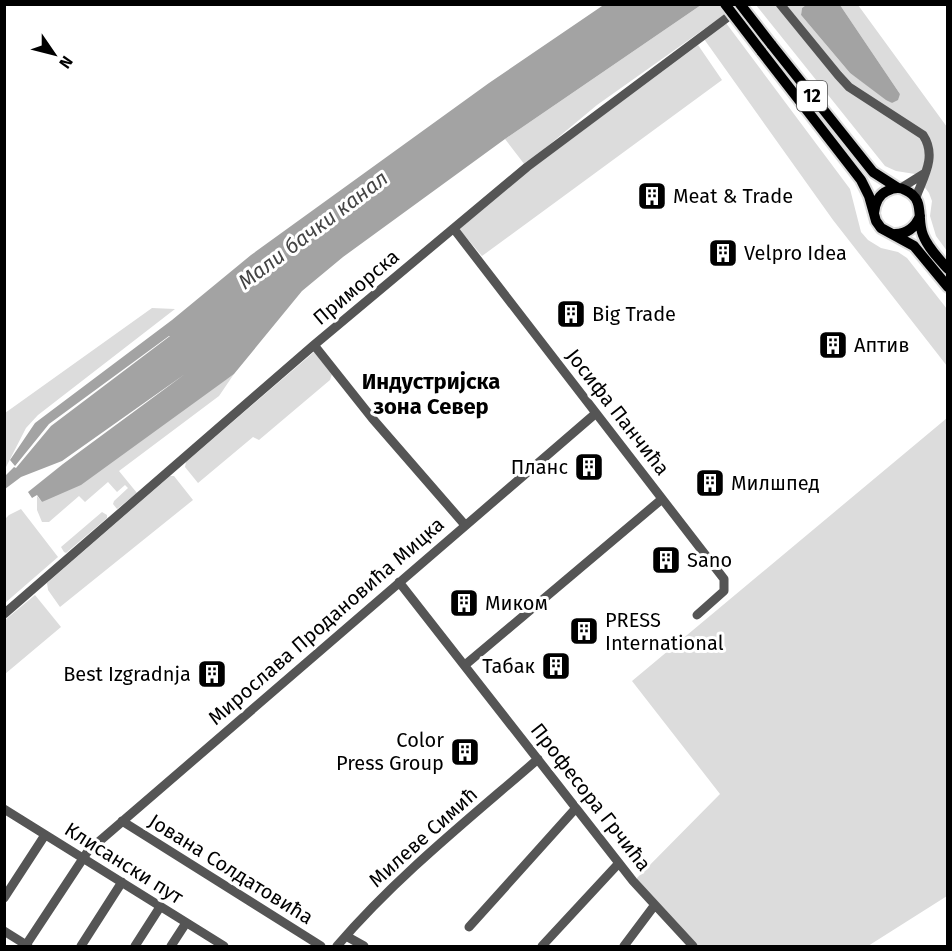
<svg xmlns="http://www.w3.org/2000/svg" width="952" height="951" font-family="'Fira Sans',sans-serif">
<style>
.green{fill:#dcdcdc}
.water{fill:#a3a3a3}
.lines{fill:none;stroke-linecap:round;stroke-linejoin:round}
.major-casing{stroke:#dbdbdb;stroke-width:14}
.minor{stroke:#555;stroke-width:9}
.major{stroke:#000;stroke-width:10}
.major-bridge-casing{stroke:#dbdbdb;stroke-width:14;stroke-linecap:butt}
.major-bridge{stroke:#000;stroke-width:10}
.labels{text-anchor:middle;stroke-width:6;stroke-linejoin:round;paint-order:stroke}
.shield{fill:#fff;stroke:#4c4c4c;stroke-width:1.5}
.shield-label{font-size:18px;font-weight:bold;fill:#000}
.poi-label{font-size:20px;fill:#000;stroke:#fff;text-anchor:start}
.street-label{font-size:20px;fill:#000;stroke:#fff}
.water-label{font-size:21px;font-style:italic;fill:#444;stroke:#fff}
.quarter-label{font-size:22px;font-weight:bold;fill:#000;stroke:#fff}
</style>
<rect width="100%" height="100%" fill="#fff"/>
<!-- green -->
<path class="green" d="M701 5H738L597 105 525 165 505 139Z
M756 5H806L802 8 801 15 850 73 892 103 900 94 840 5H858L947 127V251L936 236 930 216 932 201 929 193 915 174 896 171 885 166Z
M726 23 850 189 861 232 868 240 881 248 898 252 907 258 947 309V366L833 220 704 39Z
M698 45 722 80 482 256 459 229 527 172Z
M152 308 175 309 38 415 26 428 5 469V413Z
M314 352 332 374 330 380 259 440 253 437 198 483 185 467 186 462Z
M234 374 219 396 119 471 137 493 117 509 113 504 114 501 128 488 125 485 117 492 108 482 85 502 79 496 49 522H42L37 510V496L42 502Z
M947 418V896L868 946H698L636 879 720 794 632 681Z
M170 476H174L193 500 60 607 48 590 47 583Z
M21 509 58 557 5 603 4 520 9 515Z
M102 512 107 515V518L66 553 64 552 61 547Z
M35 595 61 627 5 674V620Z"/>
<!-- water -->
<path class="water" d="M605 4 701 5 505 139 343 257 302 291 234 374 81 485 42 502 37 495 32 498 28 492 63 464 185 374 62 461 21 477 5 489V476L14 467 16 468 51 426 170 336H169L49 424 15 466 10 460 35 423 172 320 251 255 489 83Z
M806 5H840L900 94 898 100 892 103 886 100 850 73 801 15 802 8Z"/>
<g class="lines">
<!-- major casing -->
<g class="major-casing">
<path id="major" d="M771 44 873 172 898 188
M761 51 861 180 869 196 876 221 881 228 914 246 948 287
M874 213C875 204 878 195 887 191 893 188 900 187 905 190 926 199 916 218 923 235 928 248 939 259 948 269
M895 234C907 234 915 228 920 216"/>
</g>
<!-- minor -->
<path class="minor" d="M780 4 838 75 849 87 923 135C937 156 924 176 916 197
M901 188 925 173
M454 229 724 579V591L697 615
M314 345 372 418 465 525
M399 582 633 881 693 946
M4 614 314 345 527 167 736 11
M465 665 662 499
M4 809 224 946
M122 821 321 946
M4 898 45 835
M469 927 576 808
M4 931 28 946
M346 936 364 946
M26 945 88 851 595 414
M81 946 122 882
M135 946 160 907
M171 946 186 923
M337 946C397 876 469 819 538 759
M542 946 619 863
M624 946 654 906"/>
<!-- major -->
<use href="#major" class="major"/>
<!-- major-bridge casing -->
<g class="major-bridge-casing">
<path id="major-bridge" d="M725 4 761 51
M740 4 771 44"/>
</g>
<!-- major-bridge -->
<use href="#major-bridge" class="major-bridge"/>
</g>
<!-- icons -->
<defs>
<g id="building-square" transform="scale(1.5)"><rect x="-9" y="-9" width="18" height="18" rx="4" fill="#000" stroke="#fff"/><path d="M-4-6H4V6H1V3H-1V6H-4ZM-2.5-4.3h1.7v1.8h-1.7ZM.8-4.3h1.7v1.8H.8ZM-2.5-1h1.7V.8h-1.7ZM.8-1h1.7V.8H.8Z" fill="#fff"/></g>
</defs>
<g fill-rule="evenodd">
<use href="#building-square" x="652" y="196"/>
<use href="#building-square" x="723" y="253"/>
<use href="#building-square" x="571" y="314"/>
<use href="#building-square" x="833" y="345"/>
<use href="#building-square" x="589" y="467"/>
<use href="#building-square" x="710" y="483"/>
<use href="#building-square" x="666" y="560"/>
<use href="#building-square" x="464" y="603"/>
<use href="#building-square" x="584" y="631"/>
<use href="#building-square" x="556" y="666"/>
<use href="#building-square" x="212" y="674"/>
<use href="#building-square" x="465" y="752"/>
</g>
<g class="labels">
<!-- shield labels -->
<rect class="shield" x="797" y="81" width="30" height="30" rx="4.5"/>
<g class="shield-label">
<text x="812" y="102">12</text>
</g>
<!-- poi labels -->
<g class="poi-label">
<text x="673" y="203">Meat &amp; Trade</text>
<text x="744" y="260">Velpro Idea</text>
<text x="592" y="321">Big Trade</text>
<text x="854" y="352">Аптив</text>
<text x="568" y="474" text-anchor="end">Планс</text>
<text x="731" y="490">Милшпед</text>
<text x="687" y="567">Sano</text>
<text x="485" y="610">Миком</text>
<text x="605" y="627">PRESS<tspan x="605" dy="23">International</tspan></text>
<text x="535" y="673" text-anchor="end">Табак</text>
<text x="191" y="681" text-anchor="end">Best Izgradnja</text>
<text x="444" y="747" text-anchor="end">Color<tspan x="444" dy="23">Press Group</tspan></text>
</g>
<!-- street labels -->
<g class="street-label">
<text transform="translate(356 287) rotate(-40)" y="7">Приморска</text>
<text transform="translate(618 412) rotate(52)" y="7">Јосифа Панчића</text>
<text transform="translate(326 621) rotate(-41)" y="7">Мирослава Продановића Мицка</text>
<text transform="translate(591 797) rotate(52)" y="7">Професора Грчића</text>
<text transform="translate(423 837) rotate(-42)" y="7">Милеве Симић</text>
<text transform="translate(124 863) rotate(32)" y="7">Клисански пут</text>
<text transform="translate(231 869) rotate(32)" y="7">Јована Солдатовића</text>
</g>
<!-- water labels -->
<g class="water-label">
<text transform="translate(313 230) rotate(-37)" y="7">Мали бачки канал</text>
</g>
<!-- quarter labels -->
<g class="quarter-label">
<text x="431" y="389">Индустријска<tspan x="431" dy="25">зона Север</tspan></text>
</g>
</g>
<!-- border -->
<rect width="952" height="951" fill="none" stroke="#000000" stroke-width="12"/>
<!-- north arrow -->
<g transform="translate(54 54) rotate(125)" stroke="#ffffff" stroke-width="4.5" paint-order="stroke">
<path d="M0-4.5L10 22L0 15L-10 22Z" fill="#000000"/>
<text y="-9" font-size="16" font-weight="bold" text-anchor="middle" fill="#000000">N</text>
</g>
</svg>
